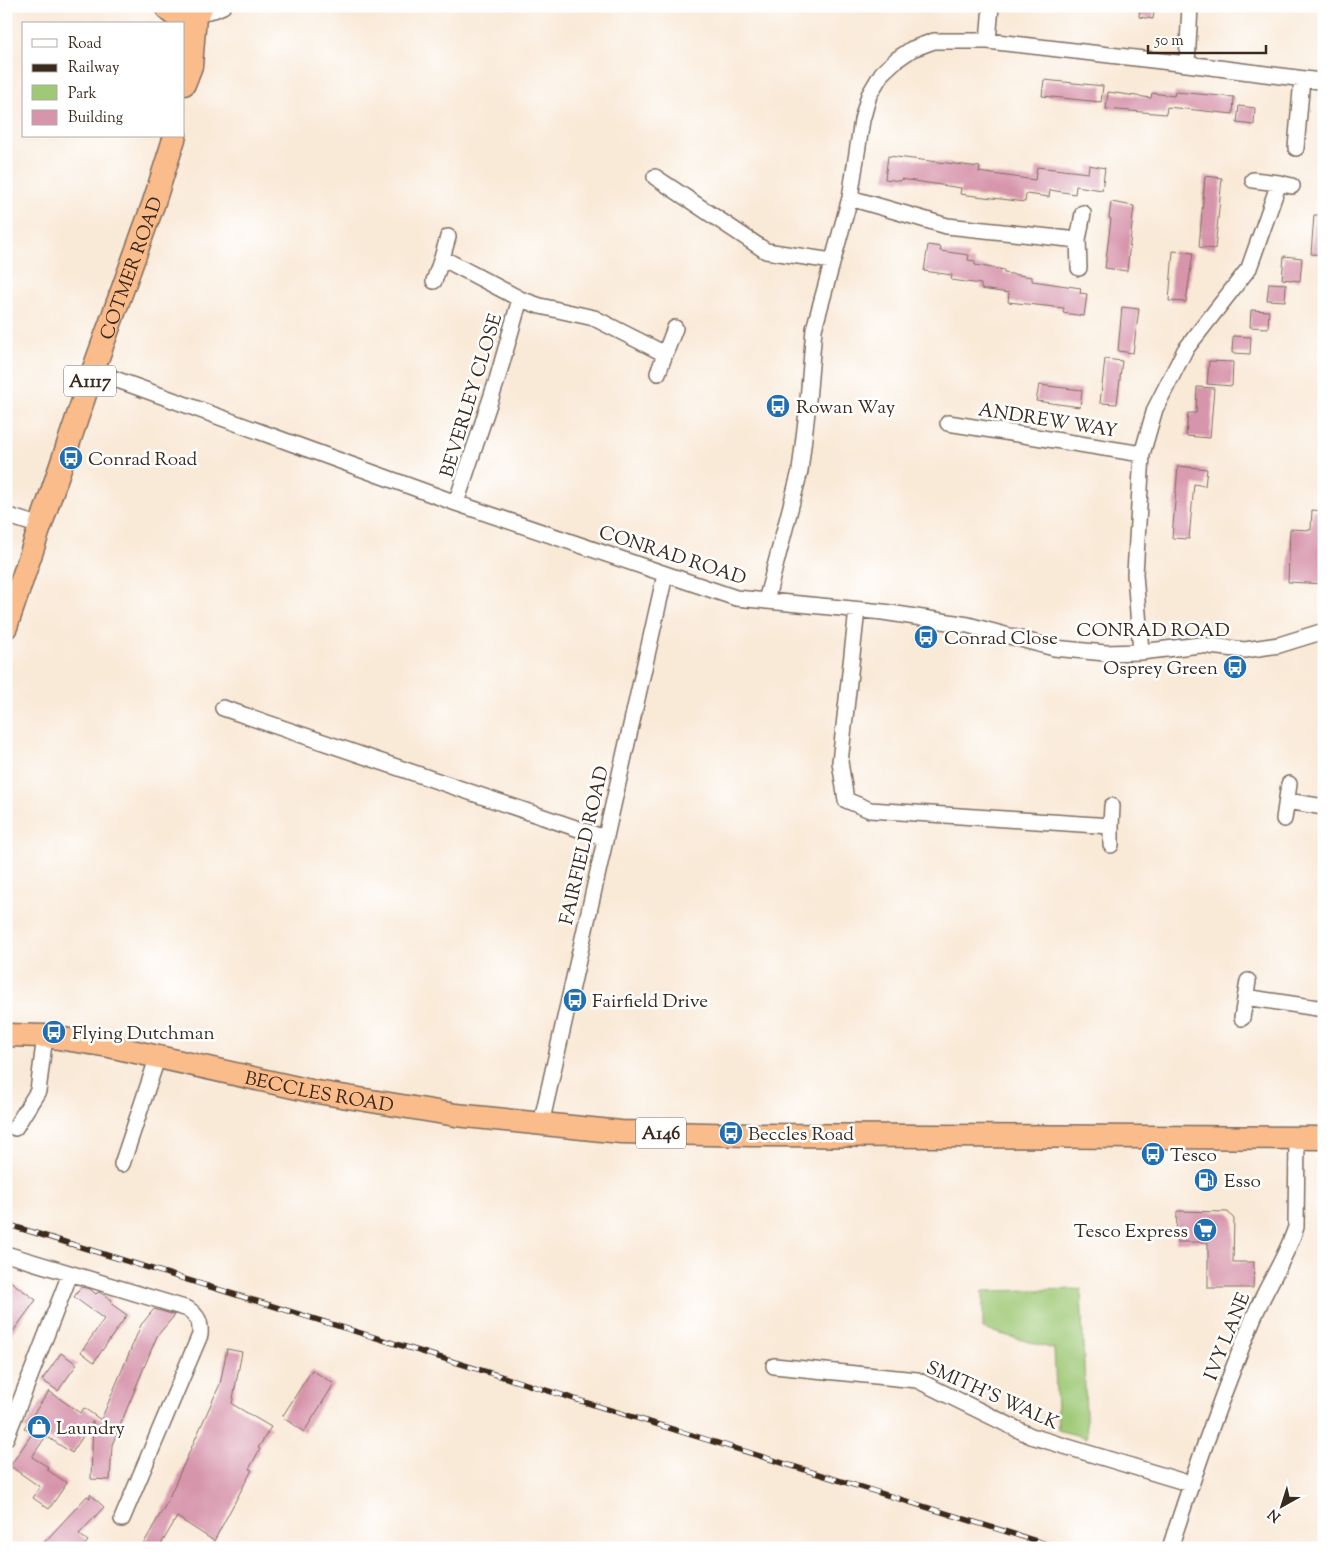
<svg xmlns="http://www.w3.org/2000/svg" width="1330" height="1554" font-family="'Sorts Mill Goudy',serif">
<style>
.green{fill:#9fc976;stroke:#6d7a4a}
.building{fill:#d795ab}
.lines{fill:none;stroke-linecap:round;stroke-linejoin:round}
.minor-casing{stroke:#7e6d5f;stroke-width:18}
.highway-casing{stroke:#7e6d5f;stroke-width:25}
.minor{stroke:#fff;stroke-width:15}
.highway{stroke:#fabc8b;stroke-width:22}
.rail-casing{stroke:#3b2a1e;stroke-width:5.5}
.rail{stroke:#fff;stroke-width:4;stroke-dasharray:11;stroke-linecap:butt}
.labels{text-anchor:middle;stroke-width:5;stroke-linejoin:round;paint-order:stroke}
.shield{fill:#fff;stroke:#766a62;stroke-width:1}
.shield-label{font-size:18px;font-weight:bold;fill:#3b2a1e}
.street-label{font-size:19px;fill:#3b2a1e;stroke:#fff}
.poi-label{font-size:19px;fill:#3b2a1e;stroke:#fff;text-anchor:start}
</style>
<rect width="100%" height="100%" fill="#fff"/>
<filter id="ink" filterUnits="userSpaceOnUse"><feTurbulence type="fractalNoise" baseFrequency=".02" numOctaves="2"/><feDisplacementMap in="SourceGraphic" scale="10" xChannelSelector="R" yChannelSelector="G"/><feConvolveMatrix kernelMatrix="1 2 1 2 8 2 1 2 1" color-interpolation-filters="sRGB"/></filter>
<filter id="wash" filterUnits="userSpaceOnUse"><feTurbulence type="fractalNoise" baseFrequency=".0096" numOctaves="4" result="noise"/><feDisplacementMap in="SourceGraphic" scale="20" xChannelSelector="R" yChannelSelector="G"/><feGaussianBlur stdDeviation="1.12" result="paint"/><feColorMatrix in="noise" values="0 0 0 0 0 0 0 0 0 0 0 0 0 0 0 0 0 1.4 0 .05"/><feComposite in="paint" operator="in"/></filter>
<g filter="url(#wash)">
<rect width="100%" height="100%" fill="#f9e9d7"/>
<!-- green -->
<path class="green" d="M1081 1289 1087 1438 1058 1430 1054 1349 983 1329V1291Z"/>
<g id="blocks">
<!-- building -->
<path class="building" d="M1140 6H1155L1153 19 1139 17Z
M1044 80 1103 86 1101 102 1042 96Z
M1108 92 1151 98 1152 93 1174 96 1175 92 1234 97 1233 114 1167 107 1166 114 1106 109Z
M1239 106 1255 108 1254 125 1237 123Z
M888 156 980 167 979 172 1035 180 1037 167 1088 173 1089 165 1105 168 1102 190 1076 186 1075 194 1050 190 1049 197 1026 194 1025 202 960 194 961 188 901 179V181L885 179Z
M1205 176 1222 178 1215 249 1199 247Z
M1111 202 1134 206 1127 271 1105 268 1111 219 1109 218Z
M1314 215H1324V255L1311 254Z
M928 245 941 247 940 251 969 255 968 260 975 261V265L1004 270V273L1032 277V281L1081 288 1080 293 1087 294 1084 316 1063 313 1064 308 1008 302 1009 293 981 289V284L951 280 952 275 924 271Z
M1173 251 1193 253 1186 302 1169 301Z
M1284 256 1302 258 1300 281 1282 279Z
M1269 283 1286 284 1285 301 1267 300Z
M1122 307 1139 309 1133 353 1118 351Z
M1251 310 1269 311 1268 328 1250 327Z
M1233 336 1251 337 1250 354 1232 353Z
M1105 359 1122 361 1117 404 1100 403Z
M1209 361 1233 362 1232 386 1207 384Z
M1039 385 1082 390 1080 407 1036 401Z
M1197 387 1214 388 1210 438 1186 436 1188 413H1196Z
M1178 466 1207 469 1205 486 1194 484 1189 539 1172 538Z
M1312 510 1324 511V584L1288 582 1290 529 1311 530Z
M1177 1211 1228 1212 1234 1219 1233 1262H1254L1253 1288H1208V1242H1176Z
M6 1278 36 1300 6 1341Z
M81 1287 90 1289 96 1294 98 1292 101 1293 112 1300 110 1303 127 1315 94 1362 81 1352 104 1319 74 1297Z
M154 1309 175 1315 157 1336 112 1445 110 1480 91 1479 93 1421 72 1453 46 1436 32 1457 48 1467 46 1469 67 1483 49 1509 33 1498 40 1487 10 1466 32 1434 24 1428 49 1391 80 1413 84 1408 101 1420 141 1325Z
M227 1349 242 1352 232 1404 271 1427 258 1448 260 1449 249 1469 252 1470 214 1541 177 1517 159 1548H141L166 1504 220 1384Z
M61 1353 77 1364 58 1391 42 1380Z
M312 1370 334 1384 304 1432 282 1417Z
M90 1494 104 1507 79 1534 88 1541 82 1548H39L87 1496 90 1498Z"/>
</g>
</g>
<g filter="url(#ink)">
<use href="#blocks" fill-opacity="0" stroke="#7e6d5f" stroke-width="1"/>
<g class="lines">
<!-- minor casing -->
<g class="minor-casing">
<path id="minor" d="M198 13 214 10 223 6
M988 41 991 6
M1187 64 1190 6
M1296 148 1302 79
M655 177 766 251 832 261
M1253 180 1279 183
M850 198 947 226 1078 240 1083 213
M1078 240 1079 268
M442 258 448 237
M434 281 442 258 520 299 540 306 594 318 665 354 658 373
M665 354 675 328
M93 371 456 503 736 598 883 612 968 625 1054 648 1105 653 1141 652 1200 645 1245 650 1279 645 1324 631
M948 423 1142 454
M456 503 497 380 520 299
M6 515 40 526
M766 601 800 471 807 412 814 329 850 198 862 120 869 95 882 73 896 60 912 49 934 41H988L1187 64 1320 81
M857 610 840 762 846 800 870 810 1111 826 1112 806
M1141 652 1135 574 1142 454 1155 409 1185 350 1249 268 1279 183 1292 186
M223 708 605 838
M1287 801 1324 807
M1284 819 1289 784
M1111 826V845
M1245 997 1324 1009
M1242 1018 1248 981
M541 1124 665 575
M15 1128 38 1091 45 1036
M122 1164 158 1056
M6 1254 188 1309C198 1316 201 1322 200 1335L122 1519
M774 1366 917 1380 1031 1436 1191 1484
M6 1438 70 1274
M1170 1548C1195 1471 1222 1394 1253 1319 1265 1288 1286 1259 1296 1227L1297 1138"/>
</g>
<!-- highway casing -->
<g class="highway-casing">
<g id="highway">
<path d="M166 6C174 21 195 23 202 6"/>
<path d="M184 84 191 66 195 16"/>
<path id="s1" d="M6 627 93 371 153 205 175 136"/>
<path id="s2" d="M6 1035 45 1036 109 1046 311 1091 456 1115 621 1132 750 1135 1324 1138"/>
</g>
</g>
<!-- minor -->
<use href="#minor" class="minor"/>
<!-- highway -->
<use href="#highway" class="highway"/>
<!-- rail casing -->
<g class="rail-casing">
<path id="rail" d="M6 1224 1059 1548"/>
</g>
<!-- rail -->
<use href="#rail" class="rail"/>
</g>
</g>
<!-- icons -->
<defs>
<g id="bus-disc" transform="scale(1.25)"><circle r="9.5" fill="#1f6fb2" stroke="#fff"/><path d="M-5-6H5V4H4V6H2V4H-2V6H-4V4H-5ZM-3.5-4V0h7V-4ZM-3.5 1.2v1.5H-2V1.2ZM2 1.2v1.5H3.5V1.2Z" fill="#fff"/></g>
<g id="fuel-disc" transform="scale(1.25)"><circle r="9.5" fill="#1f6fb2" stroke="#fff"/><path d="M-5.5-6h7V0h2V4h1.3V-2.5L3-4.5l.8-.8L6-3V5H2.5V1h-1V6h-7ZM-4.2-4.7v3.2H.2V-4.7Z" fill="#fff"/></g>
<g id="supermarket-disc" transform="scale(1.25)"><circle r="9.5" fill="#1f6fb2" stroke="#fff"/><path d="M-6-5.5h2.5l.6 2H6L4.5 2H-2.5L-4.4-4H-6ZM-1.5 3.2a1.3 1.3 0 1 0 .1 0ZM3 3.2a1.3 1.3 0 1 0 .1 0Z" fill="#fff"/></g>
<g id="shop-disc" transform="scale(1.25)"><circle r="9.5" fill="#1f6fb2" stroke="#fff"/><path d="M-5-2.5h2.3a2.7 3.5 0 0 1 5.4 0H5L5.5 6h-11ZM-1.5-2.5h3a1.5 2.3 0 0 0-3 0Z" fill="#fff"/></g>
</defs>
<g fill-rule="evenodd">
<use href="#bus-disc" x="778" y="406"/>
<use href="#bus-disc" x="71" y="458"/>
<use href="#bus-disc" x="926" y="637"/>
<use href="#bus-disc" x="1235" y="667"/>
<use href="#bus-disc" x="575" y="1000"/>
<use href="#bus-disc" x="54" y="1032"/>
<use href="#bus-disc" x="731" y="1133"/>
<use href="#bus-disc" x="1153" y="1154"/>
<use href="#fuel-disc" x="1206" y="1180"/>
<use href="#supermarket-disc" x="1205" y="1230"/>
<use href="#shop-disc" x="39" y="1427"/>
</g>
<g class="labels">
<!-- shield labels -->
<g class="shield">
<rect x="64" y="365.5" width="52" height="31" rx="4"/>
<rect x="636" y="1117.5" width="50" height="31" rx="4"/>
</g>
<g class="shield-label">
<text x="90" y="387">A1117</text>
<text x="661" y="1139">A146</text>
</g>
<!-- street labels -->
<g class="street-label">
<text dy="7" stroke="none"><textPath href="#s1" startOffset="380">COTMER ROAD</textPath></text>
<text transform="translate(470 395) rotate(-73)" y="7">BEVERLEY CLOSE</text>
<text transform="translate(1048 419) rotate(9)" y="7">ANDREW WAY</text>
<text transform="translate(673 554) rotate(18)" y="7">CONRAD ROAD</text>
<text x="1153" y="636">CONRAD ROAD</text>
<text transform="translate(583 845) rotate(-77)" y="7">FAIRFIELD ROAD</text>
<text dy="7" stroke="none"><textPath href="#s2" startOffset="319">BECCLES ROAD</textPath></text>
<text transform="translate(1226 1336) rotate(-68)" y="7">IVY LANE</text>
<text transform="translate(993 1394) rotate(24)" y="7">SMITH'S WALK</text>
</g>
<!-- poi labels -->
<g class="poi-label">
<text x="796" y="413">Rowan Way</text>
<text x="88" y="465">Conrad Road</text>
<text x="944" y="644">Conrad Close</text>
<text x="1218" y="674" text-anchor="end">Osprey Green</text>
<text x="592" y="1007">Fairfield Drive</text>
<text x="72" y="1039">Flying Dutchman</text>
<text x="748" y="1140">Beccles Road</text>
<text x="1170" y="1161">Tesco</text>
<text x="1224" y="1187">Esso</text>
<text x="1188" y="1237" text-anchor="end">Tesco Express</text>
<text x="56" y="1434">Laundry</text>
</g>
</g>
<!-- margin -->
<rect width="1330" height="1554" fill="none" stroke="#fff" stroke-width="25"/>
<!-- legend -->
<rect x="22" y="22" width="162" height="115" fill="#ffffff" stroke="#b1aaa5"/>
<rect x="32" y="39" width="25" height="8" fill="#ffffff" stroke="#b1aaa5"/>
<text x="68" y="48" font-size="15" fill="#3b2a1e">Road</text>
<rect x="32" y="64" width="25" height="8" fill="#3b2a1e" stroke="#b1aaa5"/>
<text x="68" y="72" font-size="15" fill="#3b2a1e">Railway</text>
<rect x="32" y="85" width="25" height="15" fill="#9fc976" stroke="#b1aaa5"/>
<text x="68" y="98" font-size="15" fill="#3b2a1e">Park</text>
<rect x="32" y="110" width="25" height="15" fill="#d795ab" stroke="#b1aaa5"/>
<text x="68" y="122" font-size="15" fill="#3b2a1e">Building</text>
<!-- north arrow -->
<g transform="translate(1282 1506) rotate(219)" stroke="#ffffff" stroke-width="4" paint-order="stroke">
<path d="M0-4L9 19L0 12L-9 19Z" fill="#3b2a1e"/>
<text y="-8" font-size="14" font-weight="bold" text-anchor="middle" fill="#3b2a1e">N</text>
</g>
<!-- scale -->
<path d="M1148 45v8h118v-8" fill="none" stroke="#3b2a1e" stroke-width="2.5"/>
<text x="1155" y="45" font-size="15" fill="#3b2a1e" stroke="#ffffff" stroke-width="4" paint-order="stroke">50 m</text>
</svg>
